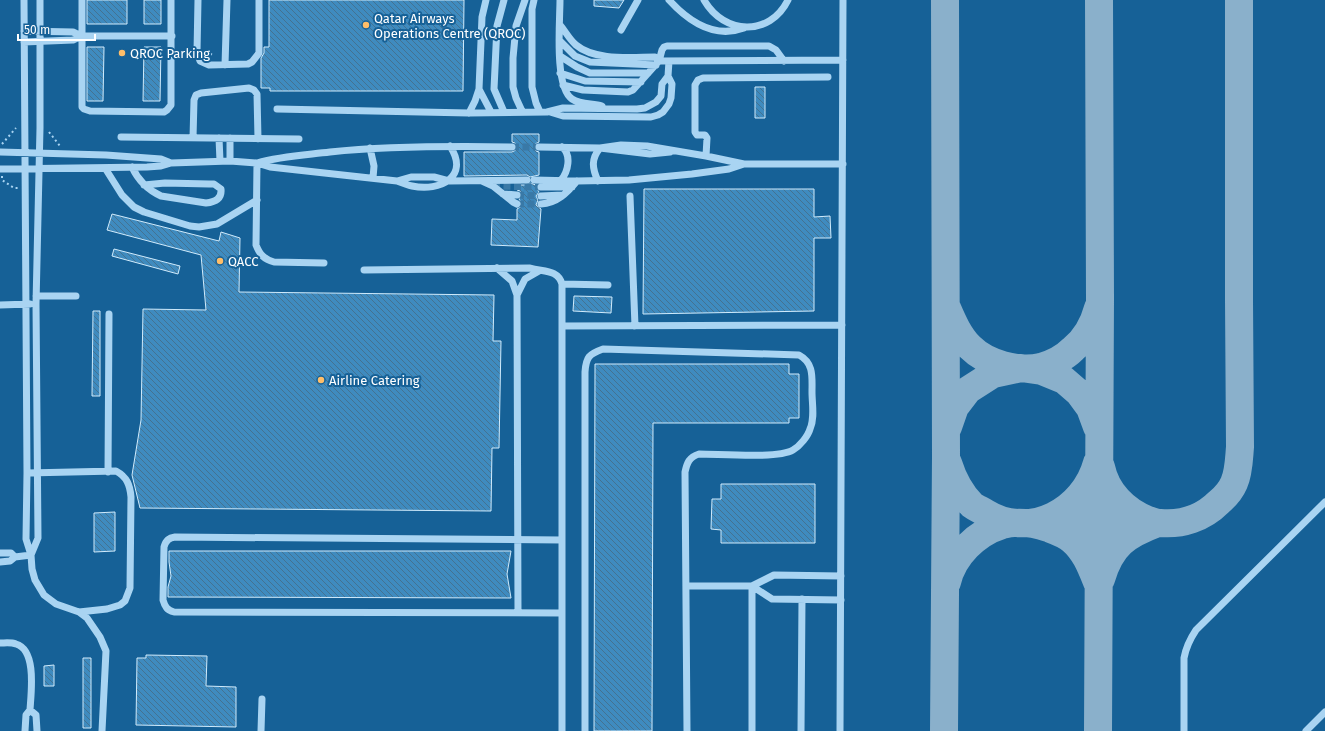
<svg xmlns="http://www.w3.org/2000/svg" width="1325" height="731" font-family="'Fira Sans',sans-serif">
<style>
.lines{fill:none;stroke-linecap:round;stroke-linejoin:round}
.taxiway{stroke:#8ab0cb;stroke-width:28}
.building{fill:url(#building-back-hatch);stroke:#d0ebfc}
.minor-tunnel{stroke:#3979a7;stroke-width:7;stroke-dasharray:7 3.5;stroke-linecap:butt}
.path{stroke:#a9d4f2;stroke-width:2;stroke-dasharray:2 3;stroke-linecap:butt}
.minor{stroke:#a9d4f2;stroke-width:7}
.poi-dot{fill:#ffbe69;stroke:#166197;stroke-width:1.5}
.labels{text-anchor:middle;stroke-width:4;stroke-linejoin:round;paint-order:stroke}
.poi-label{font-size:13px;fill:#fff;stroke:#166197;text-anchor:start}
</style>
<defs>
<pattern id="building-back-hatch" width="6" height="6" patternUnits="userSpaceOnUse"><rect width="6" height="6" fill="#3f8bbf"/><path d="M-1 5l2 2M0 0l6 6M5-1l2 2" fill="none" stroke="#447291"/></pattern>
</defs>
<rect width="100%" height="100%" fill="#166197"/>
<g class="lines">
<!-- taxiway -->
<path class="taxiway" d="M947 308C953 322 959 336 970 347 987 364 1018 372 1041 367 1052 364 1065 357 1073 349 1085 339 1094 323 1098 308
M948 427 955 407 968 390 993 374 1021 368 1042 371 1064 380 1079 393 1090 408 1097 427
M948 463C953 479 960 493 972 505 976 508 981 510 986 513 1030 540 1084 511 1097 463
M1101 467C1106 492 1125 511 1148 520 1152 521 1156 523 1160 523 1182 525 1203 518 1219 502 1225 497 1231 490 1234 483 1239 472 1239 458 1240 447L1239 300V0
M1022 523H1158C1126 535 1111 545 1101 579
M947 582C953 556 976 533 1002 525 1017 521 1033 523 1048 528 1056 531 1065 534 1072 540 1085 551 1091 567 1097 582
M944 731 946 456 945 0
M1098 731 1100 299 1099 0"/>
</g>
<!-- building -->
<path class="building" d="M87 0H127V24H87Z
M144 0H161V24H144Z
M269 0H464L463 91H270V88H261V58L264 53V47H269Z
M594 0H624L619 8 594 6Z
M87 47H104L103 101H87Z
M144 47H161L160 101H143Z
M755 87H765V118H755Z
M512 134H539V142L535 144 534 147 536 151 539 152V175L530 177 527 175 464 176V152H512L516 150 517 147 515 143 512 142Z
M530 183 536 185 537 189 539 192 536 196 538 200 536 205 541 209 538 247 491 245 492 219 517 220V209L522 206 521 202 519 199 522 195 520 191 517 190V185H527Z
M644 189H814V217L830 216 831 238H814V311L643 314Z
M112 214 219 241 221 232 240 238 239 292 494 295 493 341H501L499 448H492L491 511 140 508 132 475 141 420 143 309 206 310 201 255 107 230Z
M114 249 180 266 178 274 112 256Z
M574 296 612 297 611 313 573 311Z
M93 311H100V396H92Z
M595 364H789V374H799V418H789V423H653L652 731H594Z
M721 484H815V543H721V530L711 529 712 499H721Z
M115 512V551L94 552V513Z
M169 551H511L507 574 511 598 168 597V587L171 576 169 562Z
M146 655 207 656 206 686 236 687V727L136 725 137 658H146Z
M83 658H91V728H83Z
M54 665V686H44V666Z"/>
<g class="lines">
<!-- minor-tunnel -->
<path class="minor-tunnel" d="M512 147H539
M493 186 541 187
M517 195 541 196
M517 204H541"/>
<!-- path -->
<path class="path" d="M206 51 214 56
M49 132 60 146
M2 144 16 128
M2 176V180L14 188H18"/>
<!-- minor -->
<path class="minor" d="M24 0 27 473 26 539 31 555 32 569 35 580 44 595 56 604 79 612 107 609 120 605 125 601 130 588 131 497C130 485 127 477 116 471L27 473
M82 0V107L84 109 90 111 164 112 167 110 171 105V0
M198 0 197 52 200 61 209 65 248 64 252 62 259 53V0
M486 0 482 17 479 89 491 112
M504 0 497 26 494 89 504 112
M534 0 532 9V87L536 103 540 112
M560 0C560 21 554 87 572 99 581 105 593 103 602 106
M669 0C689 22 714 39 744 28
M704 0C724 35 770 37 788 0
M560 25C566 32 569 39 576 45 595 61 631 57 655 57L659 61 843 60
M621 30 638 0
M24 31 73 32 81 36
M560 41 575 56 590 62 656 65
M24 42 73 40 81 36H172
M560 56 577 67 590 73H648
M225 65 227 0
M560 73 585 81 641 82
M563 85 583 90 628 92 633 90 659 61 662 50 664 47 667 46H769L776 50 784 61
M277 109 469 113 547 112 563 108 637 109 645 108 656 102 661 96 662 84 668 76
M522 111 516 98 513 87V58L516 26 525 0
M550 112 563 116 651 117 658 115 663 112 669 104 671 98 672 84 668 76 669 61
M469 113 475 101 479 89
M121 137 299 139
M193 138 194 100 196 95 201 93 249 88 254 90 257 94 258 139
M219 138 220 161
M230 138V161
M539 147 600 148 650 154 670 152
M370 148 374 166 373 178
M0 152 106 155 161 159 171 163
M706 156 707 138 705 135H697L695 132V85L698 80 703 78 828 77
M257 163C281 156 305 155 330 152 390 146 451 146 512 147
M257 163 256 245C260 255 264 259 274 262L324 263
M132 167C138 180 148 190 161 196L206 203C215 202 222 199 221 189L214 184H209L165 183 144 185
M105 168 122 195 134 207 144 212 190 226 199 227 217 224 257 200
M0 169 147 167 161 166 171 163 230 161 257 163 270 167 397 181C402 183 407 185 412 186 440 192 470 177 450 146
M534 180 577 181 629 180 692 174 729 169 744 164H843
M561 180C568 172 572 155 562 147
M397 181 411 177H434L449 181 527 180
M482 181 493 186 513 202 517 204
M598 181C592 168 591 159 600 148L621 145 647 146 706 156 744 164
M541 187H572
M503 194 517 195
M541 196 563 195
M630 196 635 326
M541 204C557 203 567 193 577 181
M497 268 512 281 517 295 518 613
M364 270 530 268C543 272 558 269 562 284V326
M562 284 608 285
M517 295 525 279 539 271
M36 296H76
M0 305 30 304
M108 472 109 314
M0 553H11L15 557
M31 555 38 538 36 304 40 128V0
M0 562 10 561 15 557 31 555
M686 586H752L774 575 841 576
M752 586 772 599 841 600
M79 612 87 618 100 637 106 651 102 731
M562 613 174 612C167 610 165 607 163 600L164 547C166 540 169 538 175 537L562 540
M0 643C5 643 11 642 16 644 37 650 31 693 30 710L26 715 25 731
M30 710 36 715 37 731
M261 731 262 699
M562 731V326L842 325
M585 731V372C586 357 589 354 603 349L799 355C814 363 812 377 812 392 812 404 815 418 810 429 808 436 800 446 793 450 778 459 720 454 699 454 689 457 687 463 685 472L687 731
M752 731V586
M801 731 802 599
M840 731 843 0
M1184 731V658C1186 647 1190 639 1196 630L1325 502
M1306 731 1325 712"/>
</g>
<!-- markers -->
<g class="poi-dot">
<circle cx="366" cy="25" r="4"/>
<circle cx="122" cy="53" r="4"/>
<circle cx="220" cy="261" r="4"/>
<circle cx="321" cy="380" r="4"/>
</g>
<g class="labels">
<!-- poi labels -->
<g class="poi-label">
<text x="374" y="23">Qatar Airways<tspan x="374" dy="15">Operations Centre (QROC)</tspan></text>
<text x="130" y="58">QROC Parking</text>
<text x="228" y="266">QACC</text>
<text x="329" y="385">Airline Catering</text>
</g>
</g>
<!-- scale -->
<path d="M18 34v6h77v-6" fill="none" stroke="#ffffff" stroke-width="2"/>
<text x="24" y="34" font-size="12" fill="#ffffff" stroke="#166197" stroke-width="3" paint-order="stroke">50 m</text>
</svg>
